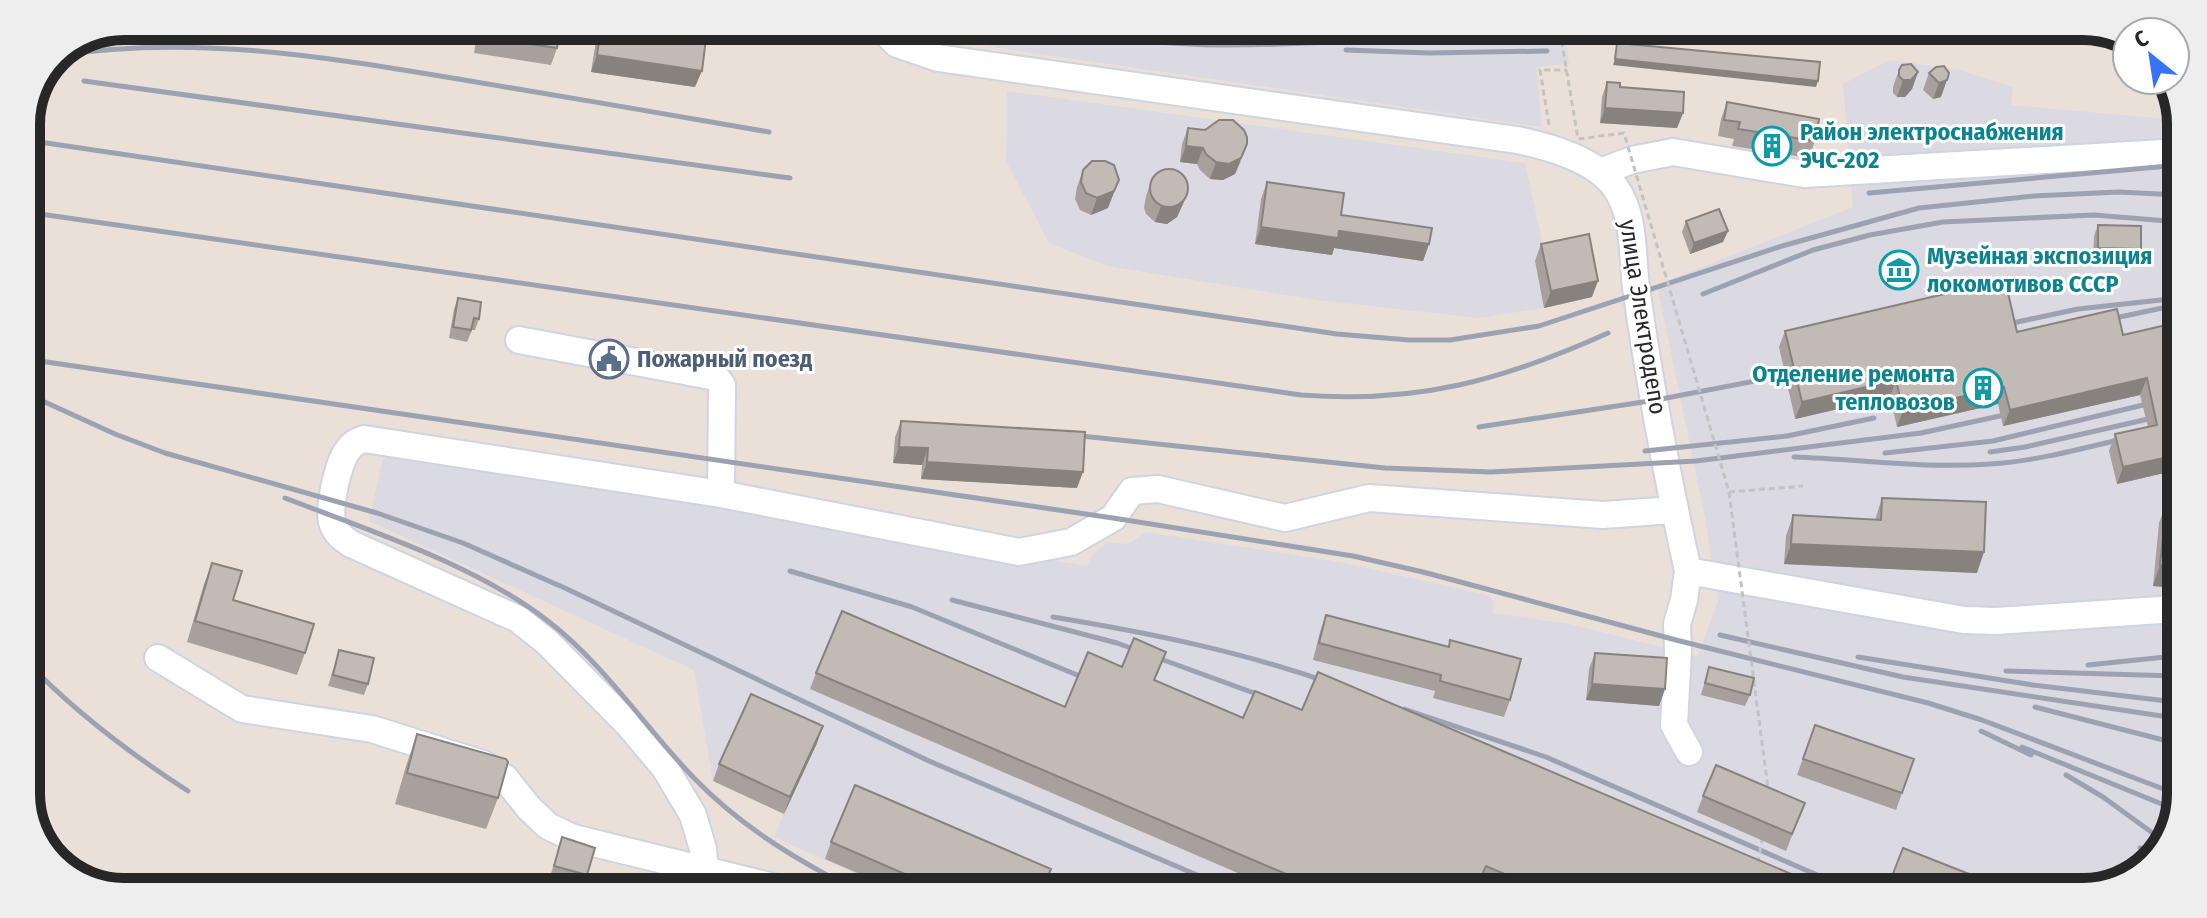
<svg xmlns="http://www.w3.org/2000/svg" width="2207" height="918" font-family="'Fira Sans Condensed',sans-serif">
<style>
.industrial{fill:#dbd9e2}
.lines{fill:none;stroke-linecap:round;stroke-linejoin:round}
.minor-casing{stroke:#ced4e1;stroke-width:30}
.path{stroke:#c3c3c3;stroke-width:3;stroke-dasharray:6 4;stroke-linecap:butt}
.minor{stroke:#fff;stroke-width:26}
.rail{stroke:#9ca2b2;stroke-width:5}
.path-bridge{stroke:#c3c3c3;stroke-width:3;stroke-dasharray:6 4;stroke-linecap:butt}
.wall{fill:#a7a09c}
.shaded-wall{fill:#88827f}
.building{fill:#c2bab5;stroke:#88827f;stroke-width:2}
.labels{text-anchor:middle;stroke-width:6;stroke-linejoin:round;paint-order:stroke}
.culture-label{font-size:24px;font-weight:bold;fill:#0d838f;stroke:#fff;text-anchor:start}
.street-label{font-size:24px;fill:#272727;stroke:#fff}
.service-label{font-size:24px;font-weight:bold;fill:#4e5e75;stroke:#fff;text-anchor:start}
.rim{fill:none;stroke:#272727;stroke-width:10}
</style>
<rect width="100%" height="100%" fill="#eae0d8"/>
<!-- industrial -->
<path class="industrial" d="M918 29 1564 31 1569 64 1536 67 1542 127 1013 50 940 38Z
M1890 60 1959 70 2013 87 2011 105 2179 120 2181 117 2174 831 2138 875 2084 892 887 888 774 837 784 813 713 781 694 670 369 521 384 454 1087 566 1093 554 1108 542 1128 544 1146 532 1340 562 1487 595 1494 601 1492 613 1569 624 1698 656 1718 601 1706 523 1657 285 1853 207 1843 84Z
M1007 91 1525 163 1546 259 1535 262 1544 308 1478 318 1317 300 1107 266 1049 243 1006 161Z"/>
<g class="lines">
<!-- minor casing -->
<g class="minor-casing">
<path id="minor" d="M882 29 897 44 938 58 1517 140C1548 146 1596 160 1615 187 1637 218 1631 258 1637 294 1650 386 1668 480 1688 571L1964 620 1996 621 2176 609
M1600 172 1632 160 1673 152 1804 174 2180 152
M519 340 716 377 722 385 721 494
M1688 571 1684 600 1677 624 1678 651 1674 725 1689 752
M158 658 242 709 372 729 483 764 505 778 529 808 548 826 573 838 774 887
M705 870 703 849 693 815 665 768 628 724 547 642 518 619 351 544C344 539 336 534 333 525 327 511 338 462 348 450 352 444 357 441 364 439L721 494 1019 552 1071 542 1113 518 1132 491 1158 489 1285 518 1369 498 1603 515 1674 510"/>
</g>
<!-- path -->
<path class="path" d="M1549 125 1540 70H1567
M1729 492 1803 486"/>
<!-- minor -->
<use href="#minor" class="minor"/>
<!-- rail -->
<path class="rail" d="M1055 29C1110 36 1165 45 1221 45 1295 45 1369 41 1442 31
M1208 30H1318
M1838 32 1890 38
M1346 50 1429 53 1547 51
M54 56C194 34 326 57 464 80 566 97 667 114 769 132
M84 81 790 178
M26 140 1337 334 1409 340H1450L1539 326 1782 246 1919 208 2034 196 2118 192 2180 195
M1869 193 2180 165
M26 212 1301 395C1417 404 1504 380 1608 333
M1703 294 1813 250 1870 235 1943 222 2094 215 2180 222
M2096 322 2167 307
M1994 327 2078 309 2179 298
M26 359 1113 518 1353 556 1423 572 1676 640 1928 703 1982 720 2174 793
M36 398 115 434 165 453 377 513 463 543 567 589 929 761 1230 889
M1479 427 1656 400 1807 371
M1062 434 1385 468 1491 472 1696 461 1921 433 2023 411
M1645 451 1787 436 1874 418
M1990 452 2025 447 2166 415
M1885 453 1993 441 2164 400
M1794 457C1859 459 1925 469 1990 464 2039 461 2087 447 2135 436
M285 498C371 531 476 565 548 621 605 665 644 726 693 777 739 825 792 857 851 888
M790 571 912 607 1099 684
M952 600 1117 643 1276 701
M1053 617C1150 633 1244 652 1336 685
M1720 635 1903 677 2175 718
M1858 657 2033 685 2175 702
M26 661C75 712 129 753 188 791
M2088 665 2175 656
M2006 671 2175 676
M2035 707 2175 743
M1404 709 1546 757 1854 891
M1981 731 2031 755
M2022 747 2174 809
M2066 775 2103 797 2165 842
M2140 848 2152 858"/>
<!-- path-bridge -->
<path class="path-bridge" d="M1560 31 1578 139 1624 133 1729 492 1768 788
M1758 863 1762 839"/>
</g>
<!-- wall -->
<path class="wall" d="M478 27 560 28 557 48 551 65 474 53Z
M600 28H635L695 87 591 72 596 40Z
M1944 66 1941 97 1933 99 1923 90 1929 73Z
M1899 70 1918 72 1912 89 1905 97H1897L1893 93V87Z
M1607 82 1683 113 1677 128 1600 123 1602 97Z
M1727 102 1815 141 1809 158 1732 146 1734 139 1718 136 1721 119Z
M1188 128 1241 161 1235 174 1223 180 1210 179 1200 170 1197 164 1180 162 1182 144Z
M1083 170 1108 208 1091 215 1080 210 1075 199 1077 187Z
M1152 179 1187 195 1177 217 1167 224 1155 222 1146 214 1144 208 1146 196Z
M1267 182 1341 215 1429 244 1423 261 1334 248 1332 255 1255 244 1261 199Z
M1686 221 1728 231 1723 242 1690 254 1682 232Z
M2098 225 2137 260 2093 259 2094 236Z
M1541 244 1592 297 1544 308 1535 261Z
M458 298 479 319 475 330H472L467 342 449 338 454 309Z
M2175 323 2177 470 2117 484 2109 451 2115 434 2148 427 2140 395 2003 426 1998 404 1897 427 1890 397 1795 419 1779 347 1785 331 2017 332 2123 335Z
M901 421 1077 488 921 479 922 465 893 463 895 437Z
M1882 498 1977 573 1784 564 1786 536 1793 515 1875 520Z
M2167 502 2176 588 2153 586 2159 523Z
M212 563 233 600 305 653 297 675 187 642 204 584Z
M1326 615 1510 700 1504 717 1433 698 1435 691 1313 660 1320 632Z
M339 650 368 684 364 695 328 686Z
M1595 653 1665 689 1659 706 1586 700 1589 669Z
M1709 667 1750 695 1745 706 1701 695Z
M816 673 1065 707 1243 718 1302 710 1831 891 1497 890 1480 882 1476 890 1275 889 810 689Z
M1815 725 1914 759 1896 810 1797 775Z
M417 734 498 798 486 829 395 804 406 766Z
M817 743 784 814 713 781 719 764Z
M1703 796 1805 803 1786 851 1697 812Z
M562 837 587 875 583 887 550 877Z
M831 842 1044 888H892L825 859Z
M1903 848 2015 892 1887 891Z"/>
<!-- shaded-wall -->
<path class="shaded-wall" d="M597 55 702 71 695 87 591 72Z
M1615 59 1818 81 1816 87 1613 65Z
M1918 72 1912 89 1905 97H1897L1903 80Z
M1947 80 1941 97 1933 99 1939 83Z
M1605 108 1683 113 1677 128 1600 123Z
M1247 144 1235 174 1223 180 1210 179 1216 162Z
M1186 146 1203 148 1197 164 1180 162Z
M1119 180 1108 208 1091 215 1097 198Z
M1187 195 1177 217 1167 224 1155 222 1161 206Z
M1261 227 1339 231 1429 244 1423 261 1334 248 1332 255 1255 244Z
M1728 231 1723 242 1690 254 1694 243Z
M2098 248 2141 249 2137 260 2093 259Z
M1598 281 1592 297 1544 308 1551 291Z
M2147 378 2140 395 2003 426 2010 410Z
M1896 380 1890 397 1795 419 1802 402Z
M2004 387 1998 404 1897 427 1903 410Z
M899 447 928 448 922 465 893 463Z
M2177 455V470L2117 484 2123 467Z
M927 462 1083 472 1077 488 921 479Z
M1791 544 1984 552 1977 573 1784 564Z
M2160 565 2176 567V588L2153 586Z
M1592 684 1665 689 1659 706 1586 700Z
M823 726 817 743 784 814 790 797Z"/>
<!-- building -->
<path class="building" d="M482 27 560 28 557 48 480 36Z
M601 28H635L706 38 702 71 597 55Z
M1617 43 1820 62 1818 81 1615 59Z
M1911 64 1918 72 1911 80H1903L1899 76V70L1902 65Z
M1944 66 1949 73 1947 80 1939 83 1929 73 1936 67Z
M1607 82 1620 83V87L1684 92 1683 113 1605 108Z
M1727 102 1819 119 1815 141 1738 129 1740 122 1724 120Z
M1219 120H1233L1244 130 1247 137V144L1241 158 1229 164 1216 162 1206 154 1203 148 1186 146 1188 128 1205 130Z
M1092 161H1105L1114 165 1119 180 1114 191 1097 198 1086 193 1081 182 1083 170Z
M1150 188a19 19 0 1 1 38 0a19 19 0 1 1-38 0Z
M1267 182 1344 193 1341 215 1432 228 1429 244 1339 231 1338 238 1261 227Z
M1719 209 1728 231 1694 243 1686 221Z
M2098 225 2141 226V249L2098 248Z
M1589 234 1598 281 1551 291 1541 244Z
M2005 280 2017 332 2117 309 2123 335 2175 323 2179 340 2177 455 2123 467 2115 434 2157 425 2147 378 2010 410 2004 387 1903 410 1896 380 1802 402 1785 331Z
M458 298 481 302 479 319 474 318 471 330 453 327Z
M901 421 1085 432 1083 472 927 462 928 448 899 447Z
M1882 498 1986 502 1984 552 1791 544 1793 515 1881 520Z
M2167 502 2177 503 2176 567 2160 565Z
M212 563 242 571 233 600 314 624 305 653 195 621Z
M842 611 1065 707 1088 652 1122 667 1134 638 1166 652 1154 680 1243 718 1255 691 1302 710 1318 672 1831 891H1710L1712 886 1683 874 1676 890H1542L1486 866 1475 890 1467 887 1465 890 1321 889 816 673Z
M1326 615 1449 647 1450 640 1521 659 1510 700 1440 681 1441 675 1319 643Z
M339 650 374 658 368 684 333 675Z
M1595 653 1667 658 1665 689 1592 684Z
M1709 667 1754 678 1750 695 1705 683Z
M751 694 823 726 790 797 719 764Z
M1815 725 1914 759 1902 793 1803 759Z
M417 734 506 759 508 762 498 798 407 773Z
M1716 765 1805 803 1792 834 1703 796Z
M855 785 1051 869 1043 888H937L831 842Z
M562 837 595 848 587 875 554 866Z
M1903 848 2015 892 1922 891 1891 879Z"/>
<!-- icons -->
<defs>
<g id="building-ring" transform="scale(2)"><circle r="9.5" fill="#fff" stroke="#0f9aa8" stroke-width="1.5"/><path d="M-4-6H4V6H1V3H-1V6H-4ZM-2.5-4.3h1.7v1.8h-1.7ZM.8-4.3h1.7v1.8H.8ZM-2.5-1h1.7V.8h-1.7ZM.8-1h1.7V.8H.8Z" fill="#0f9aa8"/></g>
<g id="museum-ring" transform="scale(2)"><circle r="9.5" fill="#fff" stroke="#0f9aa8" stroke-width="1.5"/><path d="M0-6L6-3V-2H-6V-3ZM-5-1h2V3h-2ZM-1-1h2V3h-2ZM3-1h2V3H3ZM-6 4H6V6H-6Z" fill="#0f9aa8"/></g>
<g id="civic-ring" transform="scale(2)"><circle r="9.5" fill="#fff" stroke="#5c6f8a" stroke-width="1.5"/><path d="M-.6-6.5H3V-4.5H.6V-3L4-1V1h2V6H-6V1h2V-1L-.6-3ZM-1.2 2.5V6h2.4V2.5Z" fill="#5c6f8a"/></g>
</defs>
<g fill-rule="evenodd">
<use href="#building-ring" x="1772" y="146"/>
<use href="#museum-ring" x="1899" y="270"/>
<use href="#civic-ring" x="609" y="359"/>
<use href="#building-ring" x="1983" y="388"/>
</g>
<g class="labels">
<!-- culture labels -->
<g class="culture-label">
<text x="1800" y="140">Район электроснабжения<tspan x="1800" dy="28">ЭЧС-202</tspan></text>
<text x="1927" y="264">Музейная экспозиция<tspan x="1927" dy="28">локомотивов СССР</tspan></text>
<text x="1955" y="382" text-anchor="end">Отделение ремонта<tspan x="1955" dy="28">тепловозов</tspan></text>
</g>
<!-- street labels -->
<g class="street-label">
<text transform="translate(1643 317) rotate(81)" y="8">улица Электродепо</text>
</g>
<!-- service labels -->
<g class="service-label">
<text x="637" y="367">Пожарный поезд</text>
</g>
</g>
<!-- crop -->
<path d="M0 0H2207V918H0ZM124 40H2083A84 84 0 0 1 2167 124V794A84 84 0 0 1 2083 878H124A84 84 0 0 1 40 794V124A84 84 0 0 1 124 40Z" fill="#eee" fill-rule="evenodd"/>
<path class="rim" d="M124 40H2083A84 84 0 0 1 2167 124V794A84 84 0 0 1 2083 878H124A84 84 0 0 1 40 794V124A84 84 0 0 1 124 40Z"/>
<!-- north arrow -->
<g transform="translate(2151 56) rotate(330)"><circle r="38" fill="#ffffff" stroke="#a9a9a9" stroke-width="2"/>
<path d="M0-6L14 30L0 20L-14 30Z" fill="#3773f8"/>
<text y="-12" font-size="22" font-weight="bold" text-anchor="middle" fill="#272727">С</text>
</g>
</svg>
